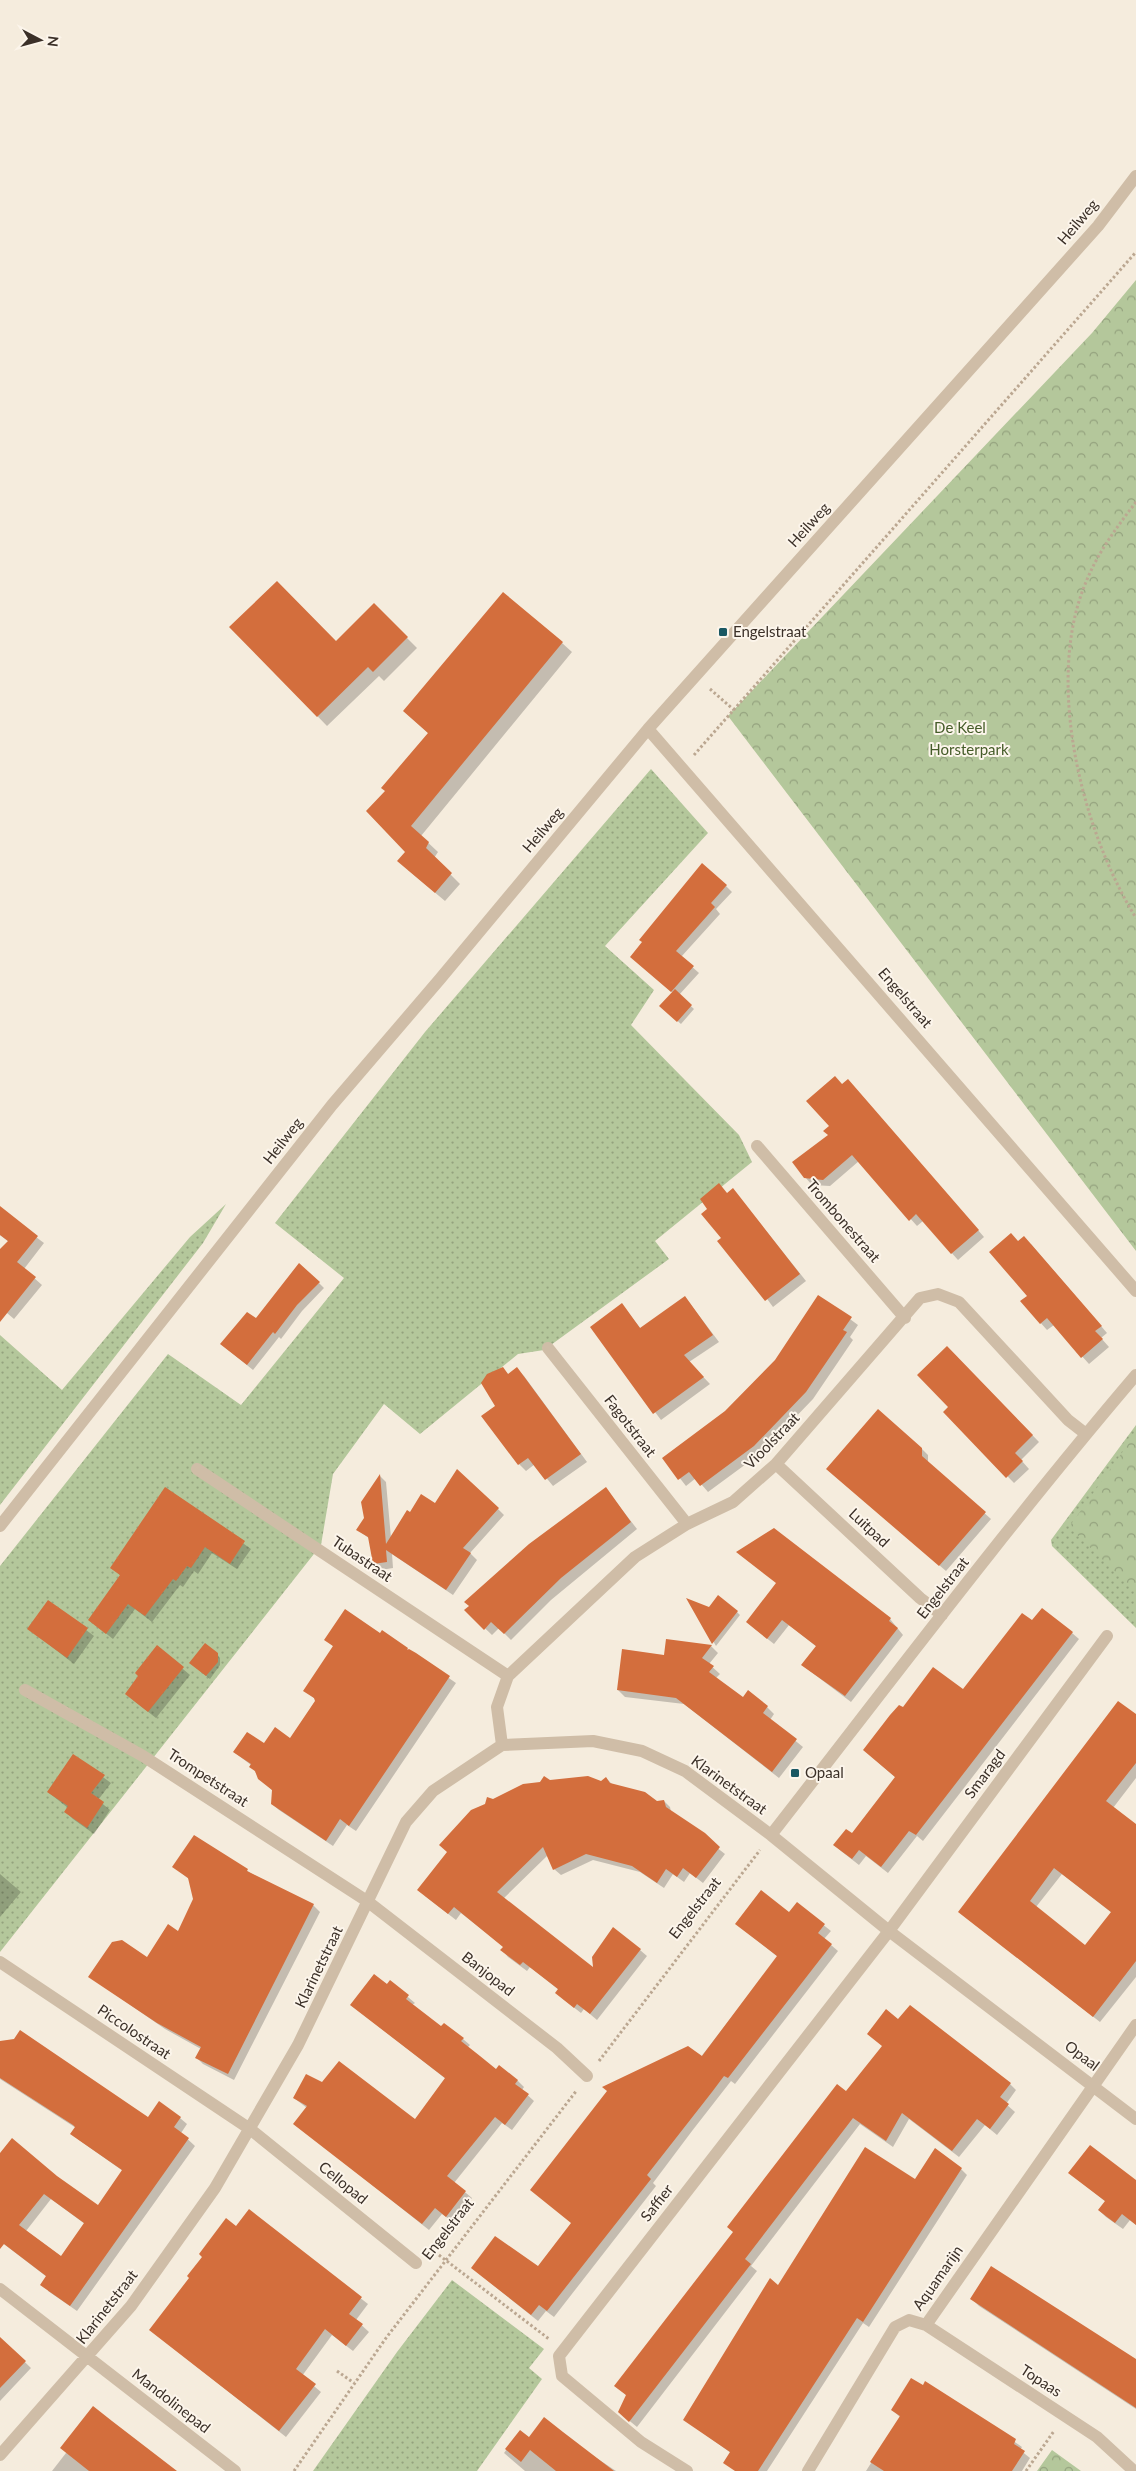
<svg xmlns="http://www.w3.org/2000/svg" width="1136" height="2471" font-family="Lato,sans-serif">
<style>
.grass{fill:url(#grass-dots)}
.park{fill:url(#park-crowns)}
.shadow{fill:#0003;fill-rule:evenodd}
.building{fill:#d36e3d;fill-rule:evenodd}
.lines{fill:none;stroke-linecap:round;stroke-linejoin:round}
.path{stroke:#bba791;stroke-width:3;stroke-dasharray:2.5 2.5;stroke-linecap:butt}
.minor{stroke:#cfbda7;stroke-width:12}
.poi-dot{fill:#195762;stroke:#fcf5eb;stroke-width:2}
.labels{text-anchor:middle;stroke-width:4;stroke-linejoin:round;paint-order:stroke}
.street-label{font-size:15px;fill:#3b3028;stroke:#fcf5eb}
.poi-label{font-size:15px;fill:#3b3028;stroke:#fcf5eb;text-anchor:start}
.park-label{font-size:15px;fill:#455c29;stroke:#fcf5eb}
</style>
<defs>
<pattern id="grass-dots" width="8" height="8" patternUnits="userSpaceOnUse" patternTransform="scale(1.25)"><rect width="8" height="8" fill="#b4c79b"/><path d="M2 2h.1M6 6h.1" fill="none" stroke="#94a27e" stroke-width="1.8" stroke-linecap="round"/></pattern>
<pattern id="park-crowns" width="20" height="18" patternUnits="userSpaceOnUse" patternTransform="scale(1.25)"><rect width="20" height="18" fill="#b4c79b"/><path d="M2 6a3 3 0 1 1 6 0M12 15a3 3 0 1 1 6 0" fill="none" stroke="#94a27e"/></pattern>
</defs>
<rect width="100%" height="100%" fill="#f5ecdd"/>
<!-- grass -->
<path class="grass" d="M651 769 708 833 605 946 654 990 631 1025 739 1135 752 1162 655 1241 669 1259 544 1350 518 1354 420 1434 384 1404 333 1474 321 1545 0 1952V1566L168 1354 241 1405 344 1278 275 1223 425 1032Z
M226 1204 203 1243 0 1505V1335L62 1390 190 1237Z
M1136 1425V1628L1052 1546 1051 1540Z
M452 2280 544 2349 529 2368 542 2379 477 2471H313L397 2352Z"/>
<!-- park -->
<path class="park" d="M1136 280V1251L728 716 1092 333Z
M1136 1433V1592L1069 1527Z
M1052 2450 1081 2471H1037Z"/>
<!-- shadow -->
<path class="shadow" d="M374 605 417 648 384 681 379 676 327 726 231 627 336 643Z
M562 643 572 652 421 836 438 852 434 858 460 884 445 901 408 870 407 852 386 792 429 734 404 711Z
M726 886 732 892 716 909 720 914 681 957 699 973 679 995 694 1009 681 1024 664 1009 673 993 638 963Z
M842 1085 854 1087 984 1237 958 1260 923 1221 917 1226 859 1161 830 1186 812 1185 805 1177 829 1136Z
M728 1194 739 1197 806 1281 773 1307 722 1238Z
M0 1210 44 1243 24 1269 42 1285 14 1319 0 1307V1254L9 1242 0 1235Z
M1019 1242 1031 1244 1107 1333 1101 1338 1109 1347 1089 1364 1054 1325 1047 1330 1022 1302 1029 1296Z
M319 1283 324 1288 302 1311 281 1339 279 1337 253 1370 221 1344 256 1320Z
M819 1296 858 1325 850 1337 853 1340 813 1399 761 1453 708 1492 696 1478 686 1486 664 1458 726 1412 776 1360Z
M685 1297 719 1342 689 1362 710 1384 661 1420 591 1327 622 1305 641 1329Z
M947 1347 1039 1442 1021 1460 1029 1469 1014 1483 945 1412 950 1407Z
M502 1368 509 1375 517 1369 524 1376 587 1462 553 1486 535 1464 526 1471 519 1464 483 1417 497 1406Z
M922 1449 928 1455V1463L991 1519 946 1571 834 1475Z
M380 1476 386 1482 391 1538 410 1514 435 1505 498 1509 504 1515 470 1553 477 1560 453 1595 392 1554 393 1568 381 1570 374 1563 370 1539 358 1530 366 1518 362 1502Z
M166 1488 251 1549 237 1569 212 1553 198 1574 194 1571 183 1587 180 1585 152 1622 135 1609 113 1639 89 1620 121 1576 112 1568Z
M606 1489 637 1529 551 1600 511 1640 499 1628 492 1635 466 1610Z
M777 1584 890 1619 903 1635 851 1702 802 1665 817 1647 789 1625 774 1644 754 1628Z
M689 1600 709 1609 737 1612 740 1615 716 1646Z
M48 1601 94 1636 74 1664 29 1629Z
M1032 1622 1072 1633 1079 1639 923 1841 917 1836 888 1873 866 1856 859 1865 841 1851 835 1845 852 1835 896 1778 864 1750 903 1709 963 1691Z
M380 1635 407 1649 456 1683 356 1831 347 1825 333 1846 279 1810 272 1804 273 1791 259 1778 251 1765 234 1752 290 1740 316 1700 305 1690 334 1647 326 1640Z
M667 1641 711 1646 718 1653 709 1664 720 1674 716 1678 743 1699 767 1707 774 1714 770 1720 803 1747 779 1778 684 1704 625 1697 618 1690 665 1656Z
M157 1647 190 1675 156 1718 133 1700 140 1677Z
M217 1654 220 1658V1665L210 1679 194 1666Z
M1136 1716V1778L1113 1808 1136 1826V1977L1100 2022 959 1912ZM1062 1874 1112 1913 1085 1946 1036 1907Z
M73 1755 111 1783 98 1800 110 1810 94 1834 73 1819 66 1812 68 1808 48 1792Z
M606 1778 613 1785 657 1803 664 1801 670 1807 671 1812 725 1854 703 1883 690 1873 684 1882 673 1874 664 1888 640 1872 593 1860 561 1875 554 1869 548 1855 503 1899 595 1970 640 1950 647 1956 597 2020 584 2009 581 2013 563 1999 559 1990 530 1967 527 1971 508 1957 502 1950 504 1947 461 1913 456 1920 425 1896 493 1800 550 1782H601Z
M195 1836 252 1874 313 1905 320 1912 234 2080 203 2064 197 2058 201 2049 165 2029 90 1977 148 1958 178 1933 194 1899 190 1880 174 1867Z
M0 1874 21 1892 0 1917Z
M797 1904 831 1931 824 1939 838 1951 735 2084 731 2081 692 2131 653 2183 656 2186 554 2317 546 2311 538 2321 472 2268H538L778 1957 744 1930 790 1914Z
M390 1982 415 2003 412 2005 442 2028 463 2039 470 2045 467 2048 497 2071 500 2067 518 2081 524 2087 522 2090 534 2101 512 2130 502 2123 454 2183 472 2198 453 2222 442 2214 429 2230 295 2124 307 2108 294 2098 323 2084 415 2120 446 2079 351 2005Z
M899 2021 1010 2084 1016 2090 1006 2104 1015 2112 997 2135 985 2125 959 2157 909 2119 893 2147 860 2124 751 2266 757 2271 637 2427 626 2418 627 2396 623 2392 883 2046 869 2034Z
M0 2044 149 2118H180L187 2124 181 2133 195 2146 77 2311 48 2291 47 2277 0 2241V2155L56 2177 98 2206 123 2171 79 2140 72 2133 76 2128 0 2079ZM51 2199 85 2224 62 2257 26 2231Z
M961 2169 967 2175 869 2327 863 2323 767 2471H737L731 2453 685 2420 779 2286 916 2180Z
M1077 2179 1136 2182V2225L1130 2220 1123 2229 1106 2217 1099 2210 1106 2202Z
M249 2211 368 2304 356 2320 369 2332 353 2351 332 2335 302 2376 321 2392 286 2437 154 2333Z
M972 2299 1136 2361V2409L979 2306Z
M0 2338 31 2368 0 2401Z
M966 2408 1022 2447 1020 2450 1030 2458 1022 2471H866L900 2417 892 2410Z
M520 2431 529 2438 592 2455 616 2471H525L504 2453Z
M66 2453 175 2471H52Z"/>
<!-- building -->
<path class="building" d="M277 581 336 641 374 603 408 637 373 672 368 667 317 717 229 627Z
M503 592 563 642 411 826 429 842 426 848 452 873 435 893 397 861 405 852 366 811 385 791 381 788 428 733 403 711Z
M702 863 727 885 711 903 715 907 676 951 694 966 671 992 630 957 642 942 639 940Z
M675 989 692 1005 677 1022 659 1006Z
M835 1076 842 1084 848 1079 979 1230 951 1254 916 1214 909 1221 852 1155 823 1180 804 1178 792 1162 828 1135 823 1131 829 1126 806 1101Z
M719 1183 727 1193 733 1188 800 1274 765 1301 717 1241 721 1238 701 1214 707 1209 700 1199Z
M0 1206 38 1236 17 1262 36 1277 0 1322V1249L8 1241 0 1235Z
M1011 1233 1018 1241 1024 1236 1102 1326 1095 1331 1103 1339 1081 1358 1047 1318 1040 1324 1020 1301 1027 1296 989 1252Z
M299 1263 320 1282 297 1305 275 1334 273 1332 247 1365 220 1344 247 1312 256 1318Z
M818 1295 852 1317 843 1330 847 1332 806 1392 754 1446 700 1486 689 1472 678 1480 662 1458 725 1411 775 1360Z
M685 1296 713 1335 684 1355 704 1377 653 1414 590 1327 622 1303 640 1328Z
M947 1346 1033 1435 1015 1453 1023 1461 1006 1478 943 1412 948 1407 917 1375Z
M503 1367 508 1374 517 1367 581 1454 545 1480 528 1458 518 1465 481 1416 495 1406 481 1383 487 1374Z
M878 1409 922 1448V1456L986 1512 939 1566 826 1469Z
M457 1469 499 1508 463 1548 471 1553 446 1590 386 1550 387 1562 373 1564 368 1537 356 1530 364 1518 361 1502 380 1474 386 1544 407 1510 410 1512 421 1494 435 1503Z
M165 1487 245 1541 230 1564 205 1547 191 1568 187 1566 176 1581 173 1579 145 1616 128 1604 106 1634 88 1620 120 1575 110 1568Z
M606 1487 631 1522 561 1578 504 1634 491 1622 484 1630 464 1610 469 1606 464 1602 529 1544Z
M774 1528 891 1618 889 1621 898 1628 845 1696 801 1665 816 1646 782 1620 767 1639 746 1622 776 1583 736 1552Z
M718 1595 738 1611 712 1644 686 1598 709 1607Z
M48 1600 88 1628 67 1658 27 1629Z
M1042 1608 1073 1632 916 1835 909 1831 881 1867 859 1850 852 1859 833 1845 846 1829 852 1833 895 1777 863 1750 890 1715 899 1705 903 1707 933 1667 963 1689 1022 1613 1032 1620Z
M345 1609 380 1633 382 1630 408 1648 407 1650 409 1649 416 1653 450 1676 349 1826 340 1819 326 1841 271 1804 272 1790 258 1779 255 1771 249 1767 251 1764 233 1752 247 1732 264 1743 275 1727 290 1738 315 1701 314 1698 303 1691 333 1646 324 1640Z
M666 1639 712 1645 702 1658 714 1666 709 1672 743 1697 748 1690 768 1706 763 1713 797 1739 772 1772 676 1698 617 1690 622 1649 664 1655Z
M205 1643 218 1653V1662L206 1676 189 1663Z
M157 1645 184 1667 148 1712 125 1694 138 1676 135 1673Z
M1118 1701 1136 1714V1763L1106 1801 1136 1824V1961L1093 2017 958 1912ZM1054 1868 1111 1912 1085 1945 1030 1901Z
M73 1754 105 1775 91 1793 104 1802 87 1828 64 1812 68 1806 47 1792Z
M544 1776 550 1780 588 1776 601 1781 606 1777 610 1783 645 1792 657 1801 664 1800 666 1807 705 1833 720 1847 696 1878 683 1868 677 1877 666 1869 657 1883 632 1866 586 1854 553 1870 543 1847 497 1892 593 1967 592 1957 613 1927 641 1949 590 2014 577 2004 574 2008 555 1993 558 1989 523 1962 520 1965 500 1950 503 1947 454 1907 448 1914 417 1890 447 1852 439 1845 471 1810 485 1804 487 1797 493 1799 523 1784 540 1782Z
M194 1835 248 1869 247 1871 314 1904 228 2074 195 2058 201 2047 157 2023 88 1977 112 1942 122 1940 147 1957 168 1924 178 1931 193 1899 188 1878 172 1867Z
M761 1890 789 1912 797 1902 825 1924 818 1933 832 1944 728 2078 724 2076 712 2092 647 2175 651 2179 547 2311 539 2305 531 2315 471 2268 495 2236 538 2266 571 2223 530 2190 607 2091 602 2087 688 2046 702 2056 777 1956 735 1924Z
M374 1974 387 1984 390 1980 409 1995 406 1999 441 2026 444 2023 464 2038 461 2041 480 2056 496 2069 499 2065 518 2080 515 2084 529 2094 505 2125 495 2117 447 2176 466 2191 446 2217 435 2208 422 2224 293 2124 307 2106 293 2098 306 2074 322 2082 339 2061 415 2119 445 2078 350 2005Z
M910 2005 1011 2083 1000 2097 1009 2104 990 2129 977 2119 952 2151 902 2113 886 2141 853 2118 745 2259 751 2264 629 2422 618 2412 626 2395 614 2386 733 2232 727 2227 837 2084 846 2091 882 2046 867 2034 886 2009 898 2019Z
M20 2030 148 2117 159 2101 181 2117 174 2127 189 2138 70 2306 40 2285 46 2276 4 2244 0 2249V2153L12 2138 57 2176 98 2205 122 2170 70 2134 75 2127 73 2125 0 2078V2041L14 2039ZM44 2194 84 2223 61 2256 19 2225Z
M1090 2145 1136 2180V2225L1122 2214 1115 2223 1107 2217 1098 2210 1105 2201 1068 2173Z
M865 2147 915 2179 935 2148 962 2168 863 2322 857 2318 758 2471H735L723 2463 730 2452 683 2420 770 2278 778 2285Z
M249 2209 362 2297 349 2314 363 2324 346 2346 325 2329 296 2369 316 2384 279 2431 149 2330 189 2278 187 2276 202 2257 199 2254 226 2218 236 2226Z
M991 2266 1136 2359V2408L970 2299Z
M0 2337 26 2361 0 2388Z
M911 2378 923 2385 925 2381 1016 2439 1014 2444 1025 2451 1012 2471H884L870 2462 900 2416 891 2410Z
M93 2406 112 2421 177 2471H89L60 2448Z
M544 2417 563 2432 614 2471H556L530 2450 521 2462 505 2449 520 2430 529 2437Z"/>
<g class="lines">
<!-- path -->
<path class="path" d="M1136 502C1117 527 1098 552 1086 582 1044 681 1082 831 1136 918
M710 689 734 710
M694 755 1136 252
M599 2061 760 1850
M431 2249 549 2339
M337 2371 354 2383
M294 2471 386 2338 577 2090
M1026 2471 1054 2431"/>
<!-- minor -->
<path class="minor" d="M648 729 1136 1291
M757 1146 905 1318
M548 1348 687 1524
M776 1464 920 1598 942 1615
M197 1469 508 1676
M0 1526 332 1105 440 979 648 729 1098 226 1136 176
M25 1690 143 1756 367 1901 557 2048 587 2076
M502 1745 497 1707 508 1676 635 1557 687 1524 733 1502 776 1464 920 1298 938 1294 959 1302 1068 1420 1086 1434
M771 1835C891 1681 1009 1524 1136 1375
M0 1962 250 2129 416 2263
M0 2289 235 2471
M926 2325 1097 2437 1134 2471
M0 2455 131 2306 215 2188 298 2045 406 1822 433 1791 502 1745 593 1741 642 1751 685 1771 771 1835 889 1931 1136 2119
M687 2471 641 2442 562 2376 559 2356 889 1931 1107 1636
M808 2471 895 2327 909 2320 926 2325 1136 2025"/>
</g>
<!-- markers -->
<g class="poi-dot">
<rect x="718" y="627" width="10" height="10" rx="2.5"/>
<rect x="790" y="1768" width="10" height="10" rx="2.5"/>
</g>
<g class="labels">
<!-- street labels -->
<g class="street-label">
<text transform="translate(1078 222) rotate(-50)" y="5">Heilweg</text>
<text transform="translate(809 525) rotate(-48)" y="5">Heilweg</text>
<text transform="translate(543 830) rotate(-50)" y="5">Heilweg</text>
<text transform="translate(905 998) rotate(49)" y="5">Engelstraat</text>
<text transform="translate(283 1141) rotate(-52)" y="5">Heilweg</text>
<text transform="translate(843 1221) rotate(49)" y="5">Trombonestraat</text>
<text transform="translate(630 1426) rotate(52)" y="5">Fagotstraat</text>
<text transform="translate(772 1441) rotate(-46)" y="5">Vioolstraat</text>
<text transform="translate(869 1528) rotate(43)" y="5">Luitpad</text>
<text transform="translate(362 1559) rotate(34)" y="5">Tubastraat</text>
<text transform="translate(943 1588) rotate(-52)" y="5">Engelstraat</text>
<text transform="translate(985 1774) rotate(-53)" y="5">Smaragd</text>
<text transform="translate(208 1778) rotate(33)" y="5">Trompetstraat</text>
<text transform="translate(729 1785) rotate(36)" y="5">Klarinetstraat</text>
<text transform="translate(695 1908) rotate(-52)" y="5">Engelstraat</text>
<text transform="translate(319 1967) rotate(-64)" y="5">Klarinetstraat</text>
<text transform="translate(488 1974) rotate(38)" y="5">Banjopad</text>
<text transform="translate(134 2032) rotate(34)" y="5">Piccolostraat</text>
<text transform="translate(1082 2056) rotate(37)" y="5">Opaal</text>
<text transform="translate(343 2183) rotate(39)" y="5">Cellopad</text>
<text transform="translate(657 2203) rotate(-52)" y="5">Saffier</text>
<text transform="translate(448 2229) rotate(-52)" y="5">Engelstraat</text>
<text transform="translate(938 2278) rotate(-55)" y="5">Aquamarijn</text>
<text transform="translate(107 2307) rotate(-52)" y="5">Klarinetstraat</text>
<text transform="translate(1041 2381) rotate(33)" y="5">Topaas</text>
<text transform="translate(171 2401) rotate(38)" y="5">Mandolinepad</text>
</g>
<!-- poi labels -->
<g class="poi-label">
<text x="733" y="637">Engelstraat</text>
<text x="805" y="1778">Opaal</text>
</g>
<!-- park labels -->
<g class="park-label">
<text x="960" y="733">De Keel</text>
<text x="969" y="755">Horsterpark</text>
</g>
</g>
<!-- north arrow -->
<g transform="translate(40 40) rotate(96)" stroke="#fcf5eb" stroke-width="4" paint-order="stroke">
<path d="M0-4L9 19L0 12L-9 19Z" fill="#3b3028"/>
<text y="-8" font-size="14" font-weight="bold" text-anchor="middle" fill="#3b3028">N</text>
</g>
</svg>
